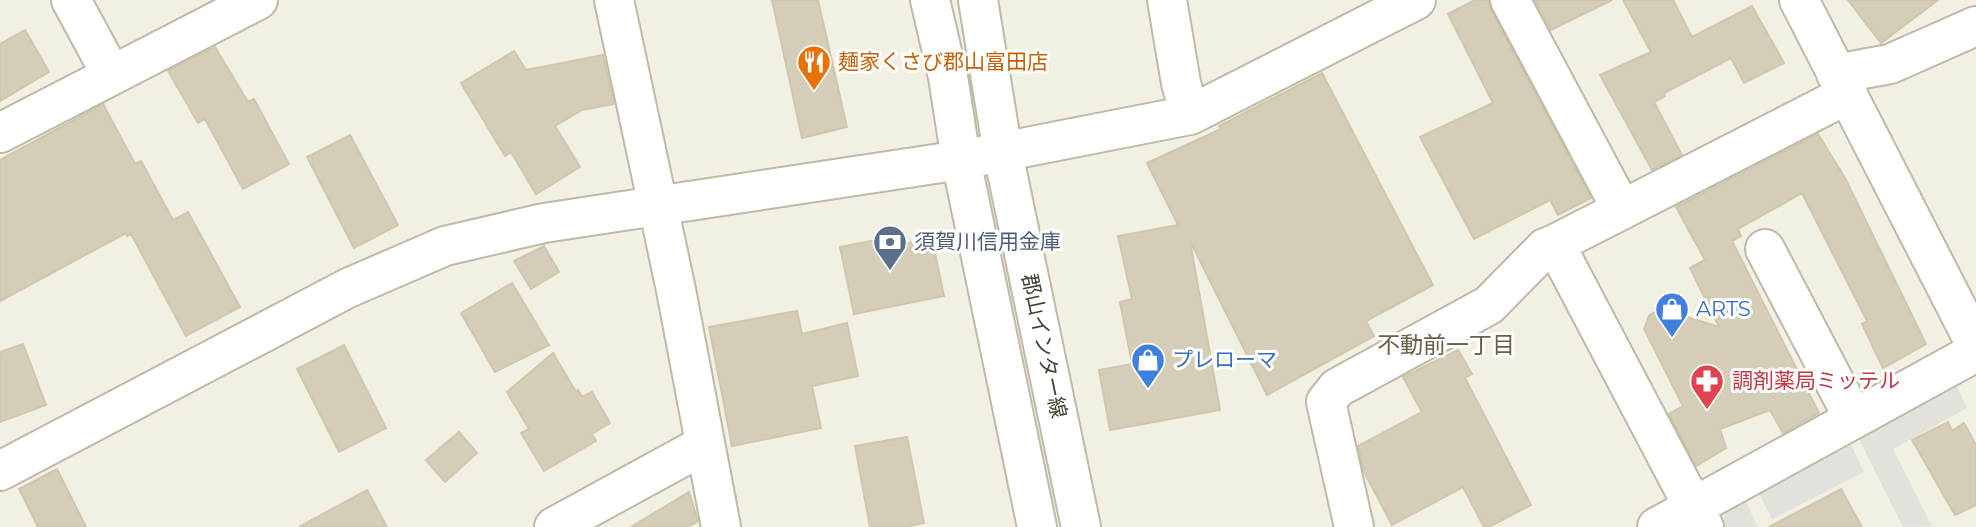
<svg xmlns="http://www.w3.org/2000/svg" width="1976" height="527" font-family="Montserrat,'Noto Sans JP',sans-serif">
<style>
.parking{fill:#e3e1dc}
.building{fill:#d4ceb8;stroke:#cfc7ab;stroke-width:2}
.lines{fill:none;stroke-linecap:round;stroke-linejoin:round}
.minor-casing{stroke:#bebaa6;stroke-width:42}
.minor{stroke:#fff;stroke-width:38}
.labels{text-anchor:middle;stroke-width:6;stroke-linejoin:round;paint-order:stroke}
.food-label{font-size:21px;fill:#c56008;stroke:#fff;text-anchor:start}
.service-label{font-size:21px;fill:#4e5e75;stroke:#fff;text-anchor:start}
.shop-label{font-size:21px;fill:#366cbe;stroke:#fff;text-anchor:start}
.street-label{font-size:21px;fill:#444033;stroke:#fff}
.health-label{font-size:21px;fill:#be3a42;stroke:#fff;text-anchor:start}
.neighbourhood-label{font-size:23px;fill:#67604a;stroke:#fff}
</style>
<rect width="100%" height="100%" fill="#f2f0e3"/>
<!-- parking -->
<path class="parking" d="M1957 386 1967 408 1893 449 1932 526 1903 527 1859 439Z
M1851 445 1864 472 1772 519 1758 492Z
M1746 502 1758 527H1722L1726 511Z"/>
<!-- building -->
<path class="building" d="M772 0H818L847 127 802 138Z
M1475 0H1488L1491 10 1591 198 1558 215 1550 200 1474 239 1420 137 1493 103 1448 14Z
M1535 0H1612L1551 30Z
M1623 0H1673L1692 37 1752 6 1784 63 1744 83 1731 58 1664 93 1665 96 1654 102 1682 155 1652 170 1600 75 1651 52Z
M1848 0H1938L1881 43Z
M25 30 49 72 0 101V44Z
M215 47 248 102 254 99 289 164 243 189 205 119 198 123 168 71Z
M514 51 526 70 603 55 614 104 582 110 555 126 580 167 536 194 511 152 505 156 461 83Z
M1322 73 1433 285 1366 321 1374 336 1267 395 1190 241 1220 410 1110 430 1099 370 1132 364 1120 302 1132 299 1118 236 1178 225 1147 163 1221 129 1219 126Z
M103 104 135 164 141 161 173 220 188 212 240 307 186 336 131 234 127 236 126 233 0 301V160Z
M1818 134 1845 178 1926 344 1883 368 1862 324 1867 321 1802 193 1738 229 1741 236 1732 241 1819 413 1783 433 1770 410 1720 429 1726 448 1696 466 1669 414 1683 406 1644 329 1649 316 1660 308 1719 327 1690 268 1705 260 1676 207Z
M350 135 398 225 354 248 307 157Z
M901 235 903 244 932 239 944 296 854 314 840 247Z
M544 246 559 272 531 289 514 261Z
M512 283 549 345 495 372 461 313Z
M797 311 802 334 847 323 858 376 812 386 821 428 732 446 709 327Z
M23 344 46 405 0 422V352Z
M344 345 386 428 339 452 297 369Z
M1458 350 1472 374 1465 378 1531 505 1489 527H1484L1463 487 1392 525 1364 472 1358 446 1422 412 1403 377Z
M553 353 576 392 578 390 582 397 592 392 610 423 592 434 596 441 544 471 521 433 529 429 507 392Z
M1948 422 1952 431 1964 423 1976 445V505L1955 515 1912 440Z
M459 432 477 453 445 482 426 460Z
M907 437 924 523 904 527H870L855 446Z
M57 469 86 527H38L19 489Z
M1841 489 1862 527H1769Z
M367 490 387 527H299Z
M689 492 698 521 688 527H631Z"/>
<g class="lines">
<!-- minor casing -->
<g class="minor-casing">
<path id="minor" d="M71 0 111 74
M614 0 676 290 721 527
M930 0 948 77 961 160 1037 527
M978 0 1003 153 1081 527
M1167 0 1181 83 1190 115
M1510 0 1622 210
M1799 0 1976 345
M1836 74 1890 64 1976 26
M0 133 258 0
M1765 249 1854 419
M0 471 348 288 445 246 544 223 961 160 1190 115 1416 0
M554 527 704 445
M1354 527 1326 402 1337 388 1489 305 1545 248 1555 244
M1657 527 1976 352
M1704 527 1555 244 1848 94"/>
</g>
<!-- minor -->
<use href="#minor" class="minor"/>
</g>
<!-- icons -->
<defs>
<g id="restaurant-pin" transform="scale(1.75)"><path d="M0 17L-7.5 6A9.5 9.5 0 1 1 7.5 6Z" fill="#e8710a" stroke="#fff"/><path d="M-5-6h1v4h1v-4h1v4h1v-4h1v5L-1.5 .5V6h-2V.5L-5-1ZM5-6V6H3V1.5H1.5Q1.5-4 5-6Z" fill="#fff"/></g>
<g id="bank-pin" transform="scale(1.75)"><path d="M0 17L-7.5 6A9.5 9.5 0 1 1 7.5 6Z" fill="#5c6f8a" stroke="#fff"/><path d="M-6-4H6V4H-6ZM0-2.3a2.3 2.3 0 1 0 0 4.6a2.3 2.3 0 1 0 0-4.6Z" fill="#fff"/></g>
<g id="shop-pin" transform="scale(1.75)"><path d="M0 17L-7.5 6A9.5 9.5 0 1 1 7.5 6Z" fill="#3f7fe0" stroke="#fff"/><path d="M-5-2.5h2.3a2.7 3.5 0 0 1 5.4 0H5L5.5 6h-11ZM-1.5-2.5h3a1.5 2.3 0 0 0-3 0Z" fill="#fff"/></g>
<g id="pharmacy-pin" transform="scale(1.75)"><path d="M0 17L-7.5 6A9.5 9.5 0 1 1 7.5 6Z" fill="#e0444e" stroke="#fff"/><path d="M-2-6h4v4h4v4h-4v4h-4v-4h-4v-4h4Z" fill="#fff"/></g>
</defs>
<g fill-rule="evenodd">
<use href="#restaurant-pin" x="814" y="62"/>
<use href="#bank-pin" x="890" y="242"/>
<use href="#shop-pin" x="1672" y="309"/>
<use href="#shop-pin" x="1148" y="360"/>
<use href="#pharmacy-pin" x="1707" y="381"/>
</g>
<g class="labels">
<!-- food labels -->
<g class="food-label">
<text x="838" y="69">麺家くさび郡山富田店</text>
</g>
<!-- service labels -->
<g class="service-label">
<text x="914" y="249">須賀川信用金庫</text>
</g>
<!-- shop labels -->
<g class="shop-label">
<text x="1696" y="316">ARTS</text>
<text x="1172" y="367">プレローマ</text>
</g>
<!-- street labels -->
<g class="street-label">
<text transform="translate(1044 346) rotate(78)" y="7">郡山インター線</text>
</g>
<!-- health labels -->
<g class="health-label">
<text x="1732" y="388">調剤薬局ミッテル</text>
</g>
<!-- neighbourhood labels -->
<g class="neighbourhood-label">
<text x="1446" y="353">不動前一丁目</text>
</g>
</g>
</svg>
